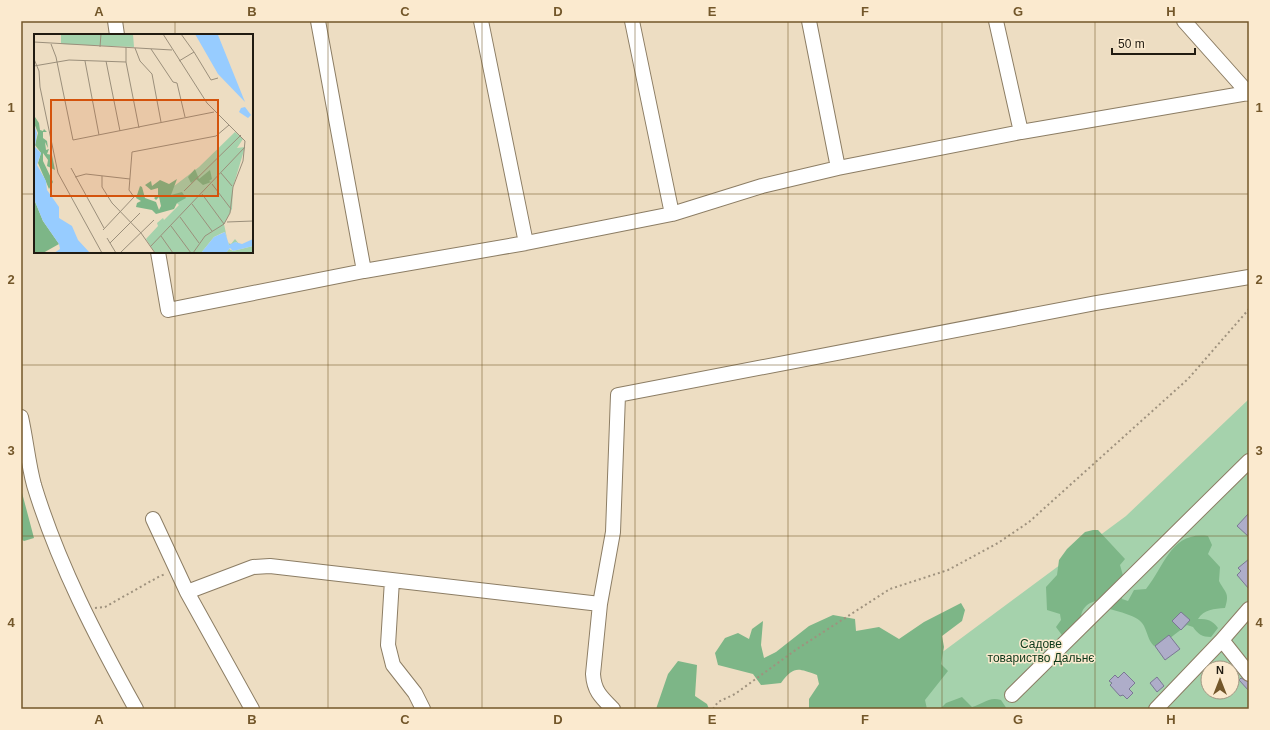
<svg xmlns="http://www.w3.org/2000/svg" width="1270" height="730" font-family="Arial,sans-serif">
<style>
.green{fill:#a5d2ac;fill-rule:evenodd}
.forest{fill:#7db687}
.building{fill:#aeadc9;stroke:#7a7893}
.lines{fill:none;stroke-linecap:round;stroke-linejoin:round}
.minor-casing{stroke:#8c7d64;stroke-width:16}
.path{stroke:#9f927e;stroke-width:2;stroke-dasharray:2 3;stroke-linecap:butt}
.minor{stroke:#fff;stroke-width:14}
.grid{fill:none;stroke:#73572a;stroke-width:1;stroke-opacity:0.55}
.labels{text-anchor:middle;stroke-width:3;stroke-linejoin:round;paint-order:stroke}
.park-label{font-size:12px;fill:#0d391a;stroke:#fbeacf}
.inset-road{fill:none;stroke:#9b8f7b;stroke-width:1}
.view{fill:#d4530c;fill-opacity:0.15;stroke:#d4530c;stroke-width:2}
.inset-edge{fill:none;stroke:#211b11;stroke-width:2}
.neatline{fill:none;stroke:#73572a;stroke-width:1.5}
.grid-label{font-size:13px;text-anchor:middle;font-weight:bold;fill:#73572a}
</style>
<rect width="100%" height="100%" fill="#edddc2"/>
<!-- green -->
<path class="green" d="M1249 399V709H869L867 708 1126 516ZM1208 668H1232V692H1208Z"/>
<!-- forest -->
<path class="forest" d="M21 489 34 538 24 541 21 539Z
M1093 530H1098L1125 559 1120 565 1124 579 1122 599 1128 601 1134 590 1146 589C1165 566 1171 531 1208 536L1212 545 1208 554 1220 567 1219 581C1225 593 1230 592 1225 608 1214 609 1204 609 1198 619 1208 619 1212 620 1218 628L1211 637C1202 637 1198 634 1193 627L1187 625 1161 645 1154 646C1148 640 1148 634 1144 626 1139 615 1118 612 1107 608L1104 600C1092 600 1080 606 1081 620L1064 638 1056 627 1061 620 1060 614 1047 610 1046 587 1057 575 1059 560 1067 549 1085 532Z
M961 603 965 610 962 621 942 636 944 647 941 664 948 671 925 700 927 709H809V699L819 684 817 675C797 668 794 666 781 683L761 685 753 674 718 665 715 653 725 638 738 633 749 639 752 629 763 621 761 645 764 658 776 652 809 626 833 615 855 619 856 631 879 627 899 639 924 622Z
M678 661 697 665 695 696 707 704 709 709H656L668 674Z
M962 697 972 707C983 704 989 696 1001 700L1007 709H940L946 703Z"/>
<!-- building -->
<path class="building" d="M1249 513V537L1237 526Z
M1249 559V589L1237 575 1241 571 1238 568Z
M1181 612 1190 620 1181 630 1172 621Z
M1169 635 1180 649 1165 660 1155 646Z
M1124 672 1135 683 1129 689 1133 693 1127 699 1123 695 1120 696 1110 685 1112 683 1109 681 1115 675 1118 678Z
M1157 677 1164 686 1157 692 1150 683Z
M1241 678 1249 682V691L1239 680Z"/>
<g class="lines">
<!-- minor casing -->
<g class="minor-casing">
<path id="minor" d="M115 21 117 35
M318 21 364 271
M481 21 526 243
M632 21 672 214
M809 21 838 168
M996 21 1021 132
M1184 21 1249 94
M158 252 168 310 364 271 526 243 672 214 762 186 838 168 1021 132 1248 93
M21 417C26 439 28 463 34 485 58 564 96 637 136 709
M153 519 187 592 252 709
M392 580 388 645 393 665 415 693 423 709
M187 592 253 567 270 566 600 604
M1222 640 1249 674
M1012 695 1249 461
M613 709C601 697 594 691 593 674L600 604 613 532 618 395 1096 303 1249 277
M1156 709 1222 640 1249 609"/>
</g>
<!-- path -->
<path class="path" d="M95 608 105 607 160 576 166 574
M713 709 718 702 735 694 797 649 890 589 948 570 998 543 1029 522 1188 379 1249 309"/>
<!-- minor -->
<use href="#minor" class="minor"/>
</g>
<!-- grid -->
<path class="grid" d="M175 21V35M328 21V709M482 21V709M635 21V709M788 21V709M942 21V709M1095 21V709M21 194H35M252 194H1249M175 252V709M21 365H1249M21 536H1249"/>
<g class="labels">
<!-- park labels -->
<g class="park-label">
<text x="1041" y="648">Садове<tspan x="1041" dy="14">товариство Дальнє</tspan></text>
</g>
</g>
<!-- overview -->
<g transform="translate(34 34)">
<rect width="219" height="219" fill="#edddc2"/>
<path d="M27 0H99L100 13 27 10ZM201 98 209 105 203 114 211 113 199 153 198 175 190 190 194 209 197 210 201 205 205 210 202 208 198 212 195 211 191 198 188 199 180 203 167 219H121L112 205 124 192 123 189 129 184 130 186 145 171 131 159 165 133ZM219 212V219H192L195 215 199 217Z" fill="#a5d2ac"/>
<path d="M0 70 1 83 5 89 6 96 9 97 10 95 13 98H9V104L13 107 14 114 11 108 12 116 15 115 13 120 18 121 21 136 13 132 14 126 9 119V127L19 148 15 155 4 129 7 119 1 111 4 99 0 89ZM161 135 165 145 176 136 178 145 175 147 177 148 169 151 162 145 157 149 154 143ZM143 145 137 161 148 158 152 164 143 169 140 175 122 180 118 176 102 173 103 169 107 167 102 164 106 152 108 153 111 164 122 168 125 176 127 172 125 163 122 166 120 164 124 161V154L117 156 111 151 117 147 118 152 126 146 135 150ZM0 165 9 187 25 210 9 219H0Z" fill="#7db687"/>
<path d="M161 0 184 1 211 68 184 40ZM211 73 217 81 214 84 205 78 207 74ZM0 91 3 99 1 113 7 119 3 131 12 147 13 156 25 173V184L38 192 44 206 56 219H20L26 215 25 210 9 187 0 165ZM191 198 195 211 201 208 208 210 219 205V212L199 217 196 214 192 219H167L180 203Z" fill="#97ccff"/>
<path class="inset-road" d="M129 0 173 69 211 107 209 127 199 153 196 179 190 190 171 202 159 219M147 0 160 18M0 8 138 16M17 10 22 23 39 106 180 78M66 13 67 0M92 13V28L105 94M101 14 106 27 118 40 127 88M117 15 139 48 143 49 151 83M0 25 5 37 6 53 24 139 68 219M51 27 65 101M72 27 86 97M145 27 160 18 177 46 184 44M0 32 35 26 92 28M219 90V107M37 134 70 194M187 139 198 152M68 142V153L78 169 107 199 121 219M41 143 52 140 96 145M178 150 197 175M150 157 207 101M168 160 190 190M158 170 178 197M146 183 165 209M193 188 219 187M137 192 157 219M69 196 100 163 95 156 98 118 182 102 195 91M127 202 139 219M73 204 82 219M76 209 106 179M116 213 211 113M86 219 120 186"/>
<path class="view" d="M17 66H184V162H17Z"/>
<rect width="219" height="219" class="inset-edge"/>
</g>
<!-- border -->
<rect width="1270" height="730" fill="none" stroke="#fbeacf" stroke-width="44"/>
<!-- north arrow -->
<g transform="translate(1220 680)"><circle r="19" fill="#fbeacf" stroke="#a49783"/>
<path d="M0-3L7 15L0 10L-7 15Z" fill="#73572a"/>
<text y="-6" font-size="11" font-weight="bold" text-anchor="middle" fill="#211b11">N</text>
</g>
<!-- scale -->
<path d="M1112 48v6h83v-6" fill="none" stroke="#211b11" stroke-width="2"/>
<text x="1118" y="48" font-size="12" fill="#211b11" stroke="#fbeacf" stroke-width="3" paint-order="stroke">50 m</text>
<rect x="22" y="22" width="1226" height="686" class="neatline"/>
<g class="grid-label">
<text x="99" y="16">A</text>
<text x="252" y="16">B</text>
<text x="405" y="16">C</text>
<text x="558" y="16">D</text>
<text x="712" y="16">E</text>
<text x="865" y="16">F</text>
<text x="1018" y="16">G</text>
<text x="1171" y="16">H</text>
<text x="11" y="112">1</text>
<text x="1259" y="112">1</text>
<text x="11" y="284">2</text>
<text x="1259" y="284">2</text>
<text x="11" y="455">3</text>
<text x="1259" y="455">3</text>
<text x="11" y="627">4</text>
<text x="1259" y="627">4</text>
<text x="99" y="724">A</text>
<text x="252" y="724">B</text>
<text x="405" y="724">C</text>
<text x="558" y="724">D</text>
<text x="712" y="724">E</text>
<text x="865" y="724">F</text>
<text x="1018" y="724">G</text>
<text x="1171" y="724">H</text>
</g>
</svg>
